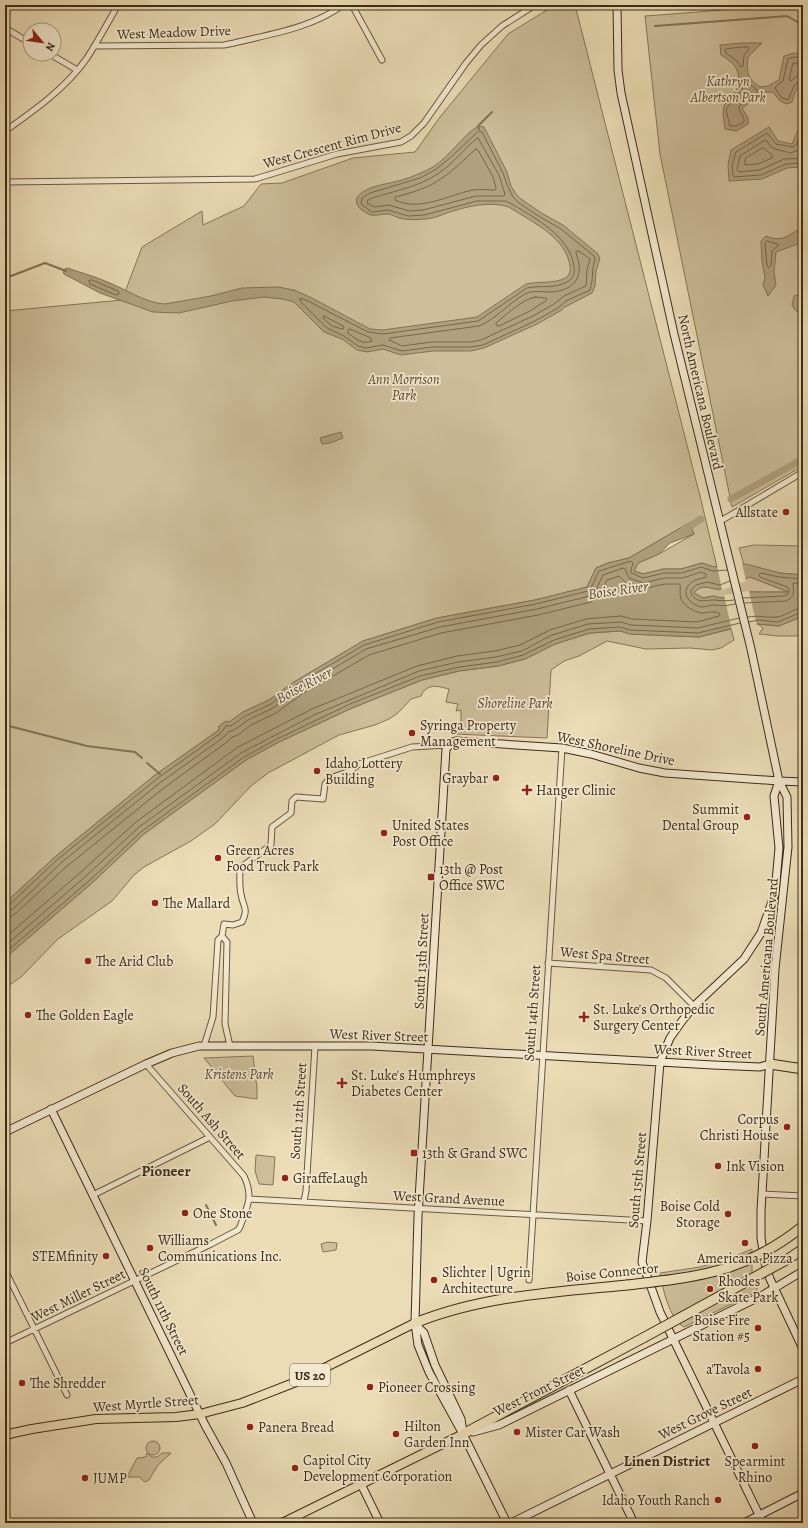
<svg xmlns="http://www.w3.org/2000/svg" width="808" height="1528" font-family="Alegreya,serif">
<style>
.green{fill:#cebe9b;stroke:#867558}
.water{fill:#b0a07f;stroke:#827255;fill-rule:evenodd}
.pier{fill:#ebdcb6}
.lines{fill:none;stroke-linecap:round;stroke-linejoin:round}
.shore{stroke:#77664a;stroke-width:1}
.stream{stroke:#827255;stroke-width:2}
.canal{stroke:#b0a07f;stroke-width:7}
.street-casing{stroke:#69583d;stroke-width:7}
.secondary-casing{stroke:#3e2c15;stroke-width:9}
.primary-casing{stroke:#3e2c15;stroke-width:10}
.highway-casing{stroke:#3e2c15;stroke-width:11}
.street{stroke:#f2e8d0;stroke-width:5}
.secondary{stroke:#f2e8d0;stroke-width:7}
.primary{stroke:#ebdcb6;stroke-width:8}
.highway{stroke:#ebdcb6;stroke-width:9}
.highway-bridge-casing{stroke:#3e2c15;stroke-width:11;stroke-linecap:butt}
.highway-bridge{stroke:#ebdcb6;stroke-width:9}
.poi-dot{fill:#8f2418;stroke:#f2e8d0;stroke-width:1.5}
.labels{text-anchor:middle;stroke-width:3.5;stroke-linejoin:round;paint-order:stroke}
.shield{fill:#f2e8d0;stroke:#74644d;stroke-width:1}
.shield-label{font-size:13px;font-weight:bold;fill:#3e2c15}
.street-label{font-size:14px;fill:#3e2c15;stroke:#f2e8d0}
.park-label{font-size:14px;font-style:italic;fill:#5b4930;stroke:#f2e8d0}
.poi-label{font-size:14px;fill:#3e2c15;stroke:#f2e8d0;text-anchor:start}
.water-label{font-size:15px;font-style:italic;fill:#5a4930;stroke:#f2e8d0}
.neighbourhood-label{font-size:15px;font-weight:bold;fill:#3e2c15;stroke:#f2e8d0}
</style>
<rect width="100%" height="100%" fill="#ebdcb6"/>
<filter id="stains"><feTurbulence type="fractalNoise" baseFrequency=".005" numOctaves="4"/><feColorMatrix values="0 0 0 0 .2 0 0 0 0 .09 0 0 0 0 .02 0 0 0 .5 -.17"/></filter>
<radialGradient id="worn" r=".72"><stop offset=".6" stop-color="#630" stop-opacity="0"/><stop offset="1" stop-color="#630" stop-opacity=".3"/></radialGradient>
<!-- green -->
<path class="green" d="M555 5H575L701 500 717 567H713L702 563 681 569H663L643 574 634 571 638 563 659 554 694 534 689 523 629 558 608 563 596 568 587 587 535 600 437 618 363 641 294 682 269 700 243 712 229 723 226 721 219 726V730L155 775 56 856 5 903V311L122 300 142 247 202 211 203 225 244 206 261 184 282 183 353 158 415 152 440 117 508 34Z
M763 7 803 10V466L732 507 660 154 645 16Z
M754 545 803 546V575L780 573 744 565 739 548Z
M750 577 789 592H750L722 598 713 596 703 598 694 593C703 582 710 590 720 589 728 588 742 580 750 577Z
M803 616V636H778L759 634 763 628 758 624 779 626Z
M731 629 734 640 721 648 712 650 690 648 646 649 607 641 579 656 564 661 551 670 547 738 454 734V726H461V710L456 711 458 704 446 702 449 689C437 686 427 683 421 696L411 699 398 713 389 719 375 725 339 735 268 773 251 786 215 824 191 841 144 867 134 875 112 901 58 939 21 977 5 988V958L92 883 144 834 246 760 277 743 352 708 422 680 459 671 498 666 525 659 555 644 590 633 620 631 630 634 699 637Z
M253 1056 257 1088V1099L235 1096 204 1058Z
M256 1155 275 1157 273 1185 259 1184 255 1171Z
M328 1242 337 1243 336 1250 323 1252 321 1244Z
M752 1249V1274L758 1285 756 1292 684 1327C669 1319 663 1289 660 1273L700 1267 728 1259Z
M146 1448a7 7 0 1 1 14 0a7 7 0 1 1-14 0Z
M147 1453 152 1457H157L162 1453H171L158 1465 149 1480 145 1482 139 1477H127L137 1458 146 1457Z"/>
<!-- water -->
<path class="water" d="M742 43H762L748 57C747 72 746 78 760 87L768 86 779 80 784 56 794 53 803 54V83C796 87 794 95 792 102L787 104 780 101 773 92H765L742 108 748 118V124L736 131 725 129C722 107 721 103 739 89 739 69 738 66 721 55L720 45Z
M802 121 803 167 787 168 762 179 729 181 728 165 731 150 769 127 778 141 792 144Z
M478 126 484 127 507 172 511 186 516 194 521 199 543 214 563 225 597 253 600 258 596 271 595 286 592 293 563 308 562 310 537 324 484 348 471 351H433L401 355 383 349 367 352 357 350 342 339 324 332 294 302 282 299 264 297 232 301 179 313 153 312 100 293 64 274 63 270 67 268C82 273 97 277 112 284 129 291 146 303 165 304L211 296 242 288 278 287 294 290 310 297 370 329 383 330 477 317 526 284C540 281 553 284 566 278 571 273 571 268 569 261 562 235 530 221 509 207 491 201 468 206 450 212 441 215 433 219 424 219 415 220 408 220 399 218 396 217 391 214 388 214 376 214 373 219 362 210 357 207 354 200 359 195 369 185 389 184 402 180 413 177 423 172 433 167 450 156 461 137 478 126Z
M803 227V242L776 252 774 272 776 285 768 296 763 285 765 277 762 261 761 241 766 236C783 243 788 235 803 227Z
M803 294V314H801L795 310 792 305 794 296Z
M341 432 343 438 330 443 322 444 320 438Z
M689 523 694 534 670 543 659 554 638 563 634 571 643 574 663 569H681L702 563 714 567 746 564 780 573 803 575V616L779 626 758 624 729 629 699 637 630 634 620 631 590 633 555 644 525 659 498 666 459 671 422 680 352 708 277 743 246 760 144 834 92 883 5 958V903L56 856 155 775 219 730V726L226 721 229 722 243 712 269 700 294 682 363 641 437 618 535 600 587 587 596 568 608 563 629 558ZM750 577 788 592H750L722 598 713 596 703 598 694 593C703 582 710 590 720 589 728 588 742 580 750 577Z"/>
<!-- pier -->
<path class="pier" d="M742 563 746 581 722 590 717 565Z
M749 591 757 626 732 631 724 595Z"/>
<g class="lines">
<!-- shore -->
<path class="shore" d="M742 47H748L749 49 744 55 743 66 741 67 737 61 726 53 725 50 726 49Z
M803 58 794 57 788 59 783 81 776 86 775 88 782 98 788 100C792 93 793 81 803 80
M803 63H793L789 80 791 81 797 76 803 75
M743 81H746L757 90 758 92 739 106C738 112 745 116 744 122L736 126H730L726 110 733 99 742 91Z
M803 129 796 145 793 147 776 144 767 133 736 152 732 166 733 175 734 177 761 175 786 164 803 163
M479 131 482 132 503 173 508 187 513 197 519 203 540 217 561 229 594 256 595 259 593 267 592 281 590 290 566 301 558 308 535 321 483 345 471 347H432L402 351 383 345 366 348 358 346 344 336 327 328 300 301V298L308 301 368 332 383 334 478 321 527 288C540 285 555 289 567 282 573 279 575 273 574 267 571 237 534 217 510 203L505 201H477L424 215 408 216 388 210 372 212 361 204 362 198 370 193 420 178 435 170 450 158Z
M478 138 499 175 505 194 504 196H476L423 210 409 211 389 205 374 207 367 203 368 200 372 198C394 191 419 187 439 173 453 164 465 147 478 138Z
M803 141 798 150 791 153 775 149 771 147 767 141 765 140 740 156 737 170 739 172 760 170 784 159 803 158
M763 148 772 155V158L758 164 745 165V159Z
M476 149 478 150 493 177 496 188 495 190C488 190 480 189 473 190 448 195 420 212 395 200V197C411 193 429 188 442 178 455 170 465 158 476 149Z
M767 241 777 244 779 245 772 251 771 266 769 268 767 266 765 243Z
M577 251H579L590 259 587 270 586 286 564 296 554 304 533 316 481 340 471 342H432L402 346 389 340 390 338 479 326C496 319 509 303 525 294 533 290 541 292 550 292 575 291 585 276 576 253Z
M92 280 118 291 119 294 116 295 90 284 89 281Z
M535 297 546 298 547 300 530 311 499 326 496 325V323C507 314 521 300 535 297Z
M324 316 343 326 344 328 342 329 332 326 324 319Z
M350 329 371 338 372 341C362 345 356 339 348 333V330Z
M730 581 720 585 707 582 696 585 691 590V594C698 604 705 600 715 600 722 601 727 601 734 600
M743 598 784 596 788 594 789 590 787 587 760 577 759 575 761 573 779 577 803 579
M744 603 786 601C796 597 793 591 793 583L803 584
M748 617C758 615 766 618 776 617 785 617 793 608 803 608
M749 622 759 620 778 622 799 613H803
M5 906 9 905 58 859 158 778 221 733 226 726H231L245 716 271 704 296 685 364 645 438 622 536 604 588 591 591 588 599 571 631 561 633 563 631 570V573L643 578 664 573H682L701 567 713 571 727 570
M5 911 13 909 62 862 161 782 224 737 228 732 234 730 248 720 273 708 299 689 366 649 440 627 537 609 590 596 595 592 603 575 623 568 625 569 629 578 643 583 665 578H683L701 572 706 574V577C702 579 695 579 692 582 679 592 689 604 701 607 705 607 710 605 714 605 723 606 726 606 735 604
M5 917 11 916 16 913 66 867 165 787 227 742 232 737 238 735 251 725 276 713 302 694 369 655 441 633 538 615 591 602 599 596 607 580 619 576 628 585 641 589 665 584H680C681 588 679 594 681 599 684 606 694 612 702 613 708 613 714 610 720 614L719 616 697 622 632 619 621 616 586 619 550 630 520 645 495 651 457 656 417 666 312 709 238 747 136 822 82 871 5 938
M5 946 86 876 139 827 241 753 314 715 419 671 458 662 496 657 522 651 552 635 588 624 621 622 631 625 698 628 739 618
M5 953 90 880 142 831 244 757 275 740 350 704 420 676 459 667 497 662 523 655 554 640 589 629 620 627 630 630 698 633 740 623"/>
<!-- stream -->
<path class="stream" d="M655 26 787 16 803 25
M479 129 478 126 492 112
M5 277 11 276 45 263 66 271
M5 725 87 746 135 752 142 758
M147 763 160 774
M206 1205 216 1225"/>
<!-- canal -->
<path class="canal" d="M731 499 803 459
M682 531 701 519"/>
<!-- street casing -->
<g class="street-casing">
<path id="street" d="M352 5 382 60
M5 28 30 43
M94 46 224 45 234 43C270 34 312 28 343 5
M50 54 77 70
M5 131C35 110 66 88 87 58 98 41 108 22 118 5
M5 182 255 179 337 154 401 142 411 136 424 123 466 63 481 45 502 26 535 5
M719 522 803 472
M222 936 227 942 225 1024 230 1046
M548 963 651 970 666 978 694 1006
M204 1046 213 1017 218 940 222 936 224 924 233 925 242 922C249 907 243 908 241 894 239 885 240 877 240 868L271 845 272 827 291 813 292 801 296 797 323 799 325 784 330 778 350 771 359 764 412 747 448 745
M762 1194 803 1196
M93 1195 210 1137
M249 1199 647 1221
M304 1201 306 1191 315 1046
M5 1270 67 1395
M529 1280 562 748
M5 1343 211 1244 238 1230 240 1227C247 1206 254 1198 244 1176L146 1064"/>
</g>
<!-- secondary casing -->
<g class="secondary-casing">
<path id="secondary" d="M617 5 618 70 621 93 674 334 751 649 779 781 787 797 788 847 775 969 761 1211V1238L765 1263 770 1279 803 1349
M51 1109 205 1425 226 1463 253 1523
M5 1132 146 1064 172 1053 199 1046H372L713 1065 760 1067 770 1064
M415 1324 424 1333 435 1365 461 1419 463 1432
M569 1390 634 1523
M473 1432 499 1425 763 1295 803 1271
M361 1484 380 1523
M507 1523 463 1434 429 1372 418 1345 415 1323 418 1216 446 749 451 743 456 741 562 748 591 754 639 768 665 773 779 781 803 782
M511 1523 803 1379
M744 1523 803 1493
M763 1523 660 1312 642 1262 647 1221 660 1062 670 1038 682 1021 694 1006 744 959 761 933 775 893 779 848 774 796 779 781"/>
</g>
<!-- primary casing -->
<g class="primary-casing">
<path id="primary" d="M5 1436 13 1433 32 1429 96 1419 176 1417 200 1414 215 1410 242 1403 296 1382 415 1323
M282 1523 463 1434"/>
</g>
<!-- highway casing -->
<g class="highway-casing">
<path id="highway" d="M770 1064 803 1069
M415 1323C482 1296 555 1292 627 1285
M463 1434 643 1338"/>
</g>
<!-- street -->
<use href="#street" class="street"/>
<!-- secondary -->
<use href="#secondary" class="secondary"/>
<!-- primary -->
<use href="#primary" class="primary"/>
<!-- highway -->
<use href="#highway" class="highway"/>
<!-- highway-bridge casing -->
<g class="highway-bridge-casing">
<path id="highway-bridge" d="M627 1285C697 1277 745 1273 803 1226
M643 1338 788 1259 803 1249"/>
</g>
<!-- highway-bridge -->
<use href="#highway-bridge" class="highway-bridge"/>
</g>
<!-- markers -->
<g class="poi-dot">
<circle cx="786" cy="512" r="4"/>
<circle cx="412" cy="733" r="4"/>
<circle cx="317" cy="771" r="4"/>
<circle cx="496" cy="778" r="4"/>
<path d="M525 784h4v4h4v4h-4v4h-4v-4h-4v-4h4z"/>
<circle cx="747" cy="817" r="4"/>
<circle cx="384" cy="833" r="4"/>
<circle cx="218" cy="858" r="4"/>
<rect x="427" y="873" width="8" height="8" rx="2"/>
<circle cx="155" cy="903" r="4"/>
<circle cx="88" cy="961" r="4"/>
<circle cx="28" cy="1015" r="4"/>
<path d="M582 1011h4v4h4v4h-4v4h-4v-4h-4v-4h4z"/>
<path d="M340 1077h4v4h4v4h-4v4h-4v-4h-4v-4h4z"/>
<circle cx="787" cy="1127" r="4"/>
<rect x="410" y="1149" width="8" height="8" rx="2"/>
<circle cx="718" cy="1166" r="4"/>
<circle cx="285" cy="1178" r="4"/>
<circle cx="185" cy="1213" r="4"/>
<circle cx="728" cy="1214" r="4"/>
<circle cx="745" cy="1243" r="4"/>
<circle cx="150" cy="1248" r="4"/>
<circle cx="106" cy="1256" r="4"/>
<circle cx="434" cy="1280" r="4"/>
<circle cx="710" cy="1289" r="4"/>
<circle cx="758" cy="1328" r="4"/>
<circle cx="758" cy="1369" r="4"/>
<circle cx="22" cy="1383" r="4"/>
<circle cx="370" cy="1387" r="4"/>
<circle cx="250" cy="1427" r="4"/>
<circle cx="517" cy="1432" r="4"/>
<circle cx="396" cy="1434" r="4"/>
<circle cx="755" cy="1446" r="4"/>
<circle cx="295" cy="1468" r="4"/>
<circle cx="85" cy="1478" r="4"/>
<circle cx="718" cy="1500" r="4"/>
</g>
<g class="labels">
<!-- shield labels -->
<rect class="shield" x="290" y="1364" width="40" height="22" rx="3"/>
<g class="shield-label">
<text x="310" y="1380">US 20</text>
</g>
<!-- street labels -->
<g class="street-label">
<text transform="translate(174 32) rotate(-2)" y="5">West Meadow Drive</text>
<text transform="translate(332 145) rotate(-15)" y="5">West Crescent Rim Drive</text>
<text transform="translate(701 392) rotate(77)" y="5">North Americana Boulevard</text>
<text transform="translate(616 748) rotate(12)" y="5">West Shoreline Drive</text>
<text transform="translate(605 955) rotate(5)" y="5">West Spa Street</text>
<text transform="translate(766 957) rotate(-85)" y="5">South Americana Boulevard</text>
<text transform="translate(421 961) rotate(-87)" y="5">South 13th Street</text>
<text transform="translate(532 1013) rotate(-86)" y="5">South 14th Street</text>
<text transform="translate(379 1035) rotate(2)" y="5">West River Street</text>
<text transform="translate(703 1051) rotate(3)" y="5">West River Street</text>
<text transform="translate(298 1111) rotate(-86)" y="5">South 12th Street</text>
<text transform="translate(212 1121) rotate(49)" y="5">South Ash Street</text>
<text transform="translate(637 1180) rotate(-85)" y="5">South 15th Street</text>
<text transform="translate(449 1198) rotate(3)" y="5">West Grand Avenue</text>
<text transform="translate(612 1272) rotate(-6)" y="5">Boise Connector</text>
<text transform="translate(78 1295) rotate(-26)" y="5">West Miller Street</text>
<text transform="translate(164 1311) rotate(64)" y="5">South 11th Street</text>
<text transform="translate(539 1390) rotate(-26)" y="5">West Front Street</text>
<text transform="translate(146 1403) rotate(-4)" y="5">West Myrtle Street</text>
<text transform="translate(705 1413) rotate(-26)" y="5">West Grove Street</text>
</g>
<!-- park labels -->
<g class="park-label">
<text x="728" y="86">Kathryn<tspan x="728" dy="16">Albertson Park</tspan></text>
<text x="404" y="384">Ann Morrison<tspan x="404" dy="16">Park</tspan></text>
<text x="515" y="708">Shoreline Park</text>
<text x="239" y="1079">Kristens Park</text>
</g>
<!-- poi labels -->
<g class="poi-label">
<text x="778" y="517" text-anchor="end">Allstate</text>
<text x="420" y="730">Syringa Property<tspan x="420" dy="16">Management</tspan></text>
<text x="325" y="768">Idaho Lottery<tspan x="325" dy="16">Building</tspan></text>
<text x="488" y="783" text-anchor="end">Graybar</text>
<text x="536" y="795">Hanger Clinic</text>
<text x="739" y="814" text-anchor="end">Summit<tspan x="739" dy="16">Dental Group</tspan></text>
<text x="392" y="830">United States<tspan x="392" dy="16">Post Office</tspan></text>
<text x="226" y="855">Green Acres<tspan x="226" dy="16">Food Truck Park</tspan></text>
<text x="439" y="874">13th @ Post<tspan x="439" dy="16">Office SWC</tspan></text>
<text x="163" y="908">The Mallard</text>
<text x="96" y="966">The Arid Club</text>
<text x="593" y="1014">St. Luke's Orthopedic<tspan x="593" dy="16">Surgery Center</tspan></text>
<text x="36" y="1020">The Golden Eagle</text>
<text x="351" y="1080">St. Luke's Humphreys<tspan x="351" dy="16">Diabetes Center</tspan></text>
<text x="779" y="1124" text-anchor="end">Corpus<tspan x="779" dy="16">Christi House</tspan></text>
<text x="422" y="1158">13th &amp; Grand SWC</text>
<text x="726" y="1171">Ink Vision</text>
<text x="293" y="1183">GiraffeLaugh</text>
<text x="720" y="1211" text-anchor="end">Boise Cold<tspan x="720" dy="16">Storage</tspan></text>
<text x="193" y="1218">One Stone</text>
<text x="158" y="1245">Williams<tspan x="158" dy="16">Communications Inc.</tspan></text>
<text x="98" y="1261" text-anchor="end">STEMfinity</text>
<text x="745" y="1263" text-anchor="middle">Americana Pizza</text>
<text x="442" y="1277">Slichter | Ugrin<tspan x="442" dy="16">Architecture</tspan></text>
<text x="718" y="1286">Rhodes<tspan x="718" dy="16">Skate Park</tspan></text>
<text x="750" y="1325" text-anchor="end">Boise Fire<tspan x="750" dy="16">Station #5</tspan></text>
<text x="750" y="1374" text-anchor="end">a'Tavola</text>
<text x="30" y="1388">The Shredder</text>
<text x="378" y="1392">Pioneer Crossing</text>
<text x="404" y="1431">Hilton<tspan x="404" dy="16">Garden Inn</tspan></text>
<text x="258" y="1432">Panera Bread</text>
<text x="525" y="1437">Mister Car Wash</text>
<text x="303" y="1465">Capitol City<tspan x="303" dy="16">Development Corporation</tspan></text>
<text x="755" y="1466" text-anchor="middle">Spearmint<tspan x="755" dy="16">Rhino</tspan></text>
<text x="93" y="1483">JUMP</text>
<text x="710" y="1505" text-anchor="end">Idaho Youth Ranch</text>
</g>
<!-- water labels -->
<g class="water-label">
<text transform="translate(618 590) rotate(-8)" y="5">Boise River</text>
<text transform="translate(304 685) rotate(-28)" y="5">Boise River</text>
</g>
<!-- neighbourhood labels -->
<g class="neighbourhood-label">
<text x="166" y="1176">Pioneer</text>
<text x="667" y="1466">Linen District</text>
</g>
</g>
<!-- margin -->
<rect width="808" height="1528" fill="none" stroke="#ebdcb6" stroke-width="20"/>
<rect x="6" y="6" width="796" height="1516" fill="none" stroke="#3e2c15" stroke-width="2"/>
<rect x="10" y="10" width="788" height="1508" fill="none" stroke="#3e2c15"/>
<!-- north arrow -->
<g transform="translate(42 42) rotate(119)"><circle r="19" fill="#f2e8d0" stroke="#aa9d85"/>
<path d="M0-3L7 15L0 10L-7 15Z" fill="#8f2418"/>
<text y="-6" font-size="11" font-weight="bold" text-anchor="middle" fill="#3e2c15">N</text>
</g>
<rect width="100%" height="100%" filter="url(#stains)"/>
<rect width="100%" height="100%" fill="url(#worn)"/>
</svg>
